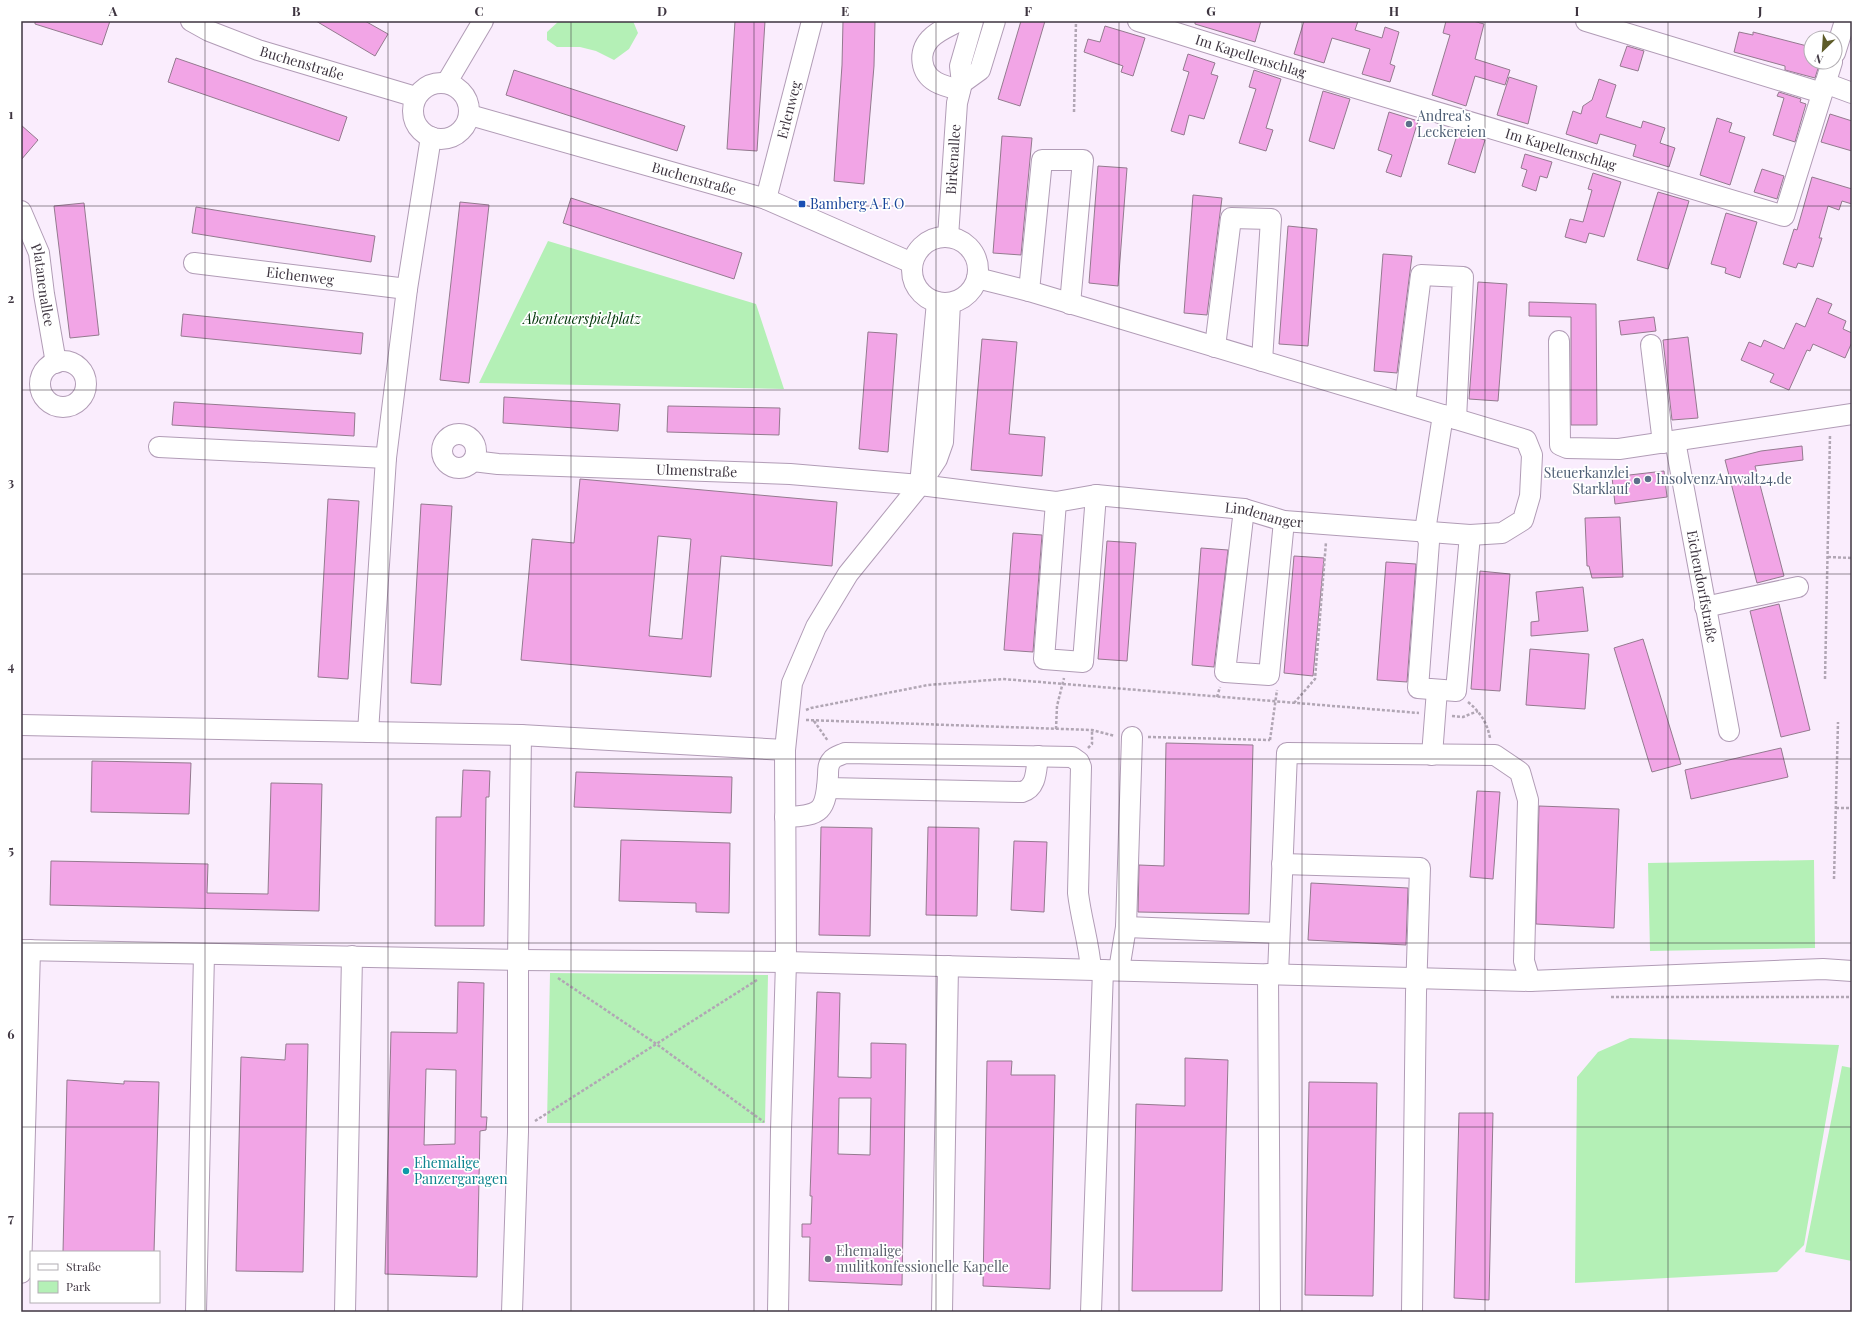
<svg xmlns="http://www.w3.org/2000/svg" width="1873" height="1333" font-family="'Playfair Display',serif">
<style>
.green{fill:#b4f0b6}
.building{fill:#f2a5e6;stroke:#947a8f;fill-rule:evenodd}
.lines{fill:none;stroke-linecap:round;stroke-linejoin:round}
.minor-casing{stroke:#b19cb6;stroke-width:22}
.path{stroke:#b1a6b4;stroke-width:2.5;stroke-dasharray:3 2;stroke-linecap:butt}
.minor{stroke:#fff;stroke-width:20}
.grid{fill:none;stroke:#3e3540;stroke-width:1;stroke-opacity:0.55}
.service-dot{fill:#5c6f8a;stroke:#fff;stroke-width:1.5}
.transit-dot{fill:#1a4fb4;stroke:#fff;stroke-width:1.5}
.culture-dot{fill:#0f9aa8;stroke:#fff;stroke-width:1.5}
.worship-dot{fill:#6b7280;stroke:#fff;stroke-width:1.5}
.labels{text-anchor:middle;stroke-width:3.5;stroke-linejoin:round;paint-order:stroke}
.street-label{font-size:14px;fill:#3e3540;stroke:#fff}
.service-label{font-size:14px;fill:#4e5e75;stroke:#fff;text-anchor:start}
.transit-label{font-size:14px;fill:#164399;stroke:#fff;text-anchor:start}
.park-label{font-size:14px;font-style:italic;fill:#003608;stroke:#fff}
.culture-label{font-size:14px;fill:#0d838f;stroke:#fff;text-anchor:start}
.worship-label{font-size:14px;fill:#5b616d;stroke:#fff;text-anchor:start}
.neatline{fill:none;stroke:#3e3540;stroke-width:1.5}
.grid-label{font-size:13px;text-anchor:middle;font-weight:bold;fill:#3e3540}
</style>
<rect width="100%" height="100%" fill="#faedfd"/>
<!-- green -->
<path class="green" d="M559 21H633L638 33 629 49 614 60 596 51 580 47H557L547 40V32Z
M548 241 756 304 784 389 479 383Z
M1814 860 1815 948 1650 951 1648 863Z
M550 973 768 975 765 1123H547Z
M1630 1038 1839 1045 1804 1245 1777 1272 1575 1283 1577 1077 1598 1052Z
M1842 1066 1852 1068V1261L1805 1252Z"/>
<!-- building -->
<path class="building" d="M35 21H110L102 45 35 24Z
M316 21H365L388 34 375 56Z
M735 21H765L757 151 727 149Z
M843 21H875L874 66 864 184 834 181 842 65Z
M1021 21H1045L1020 106 998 99Z
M1195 21H1261L1255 42 1195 24Z
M1304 21H1358L1355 30 1382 38 1385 27 1399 32 1390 64 1395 66 1390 82 1362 74 1370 49 1332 38 1324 63 1294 54Z
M1446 21H1473L1484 24 1475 59 1510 70 1505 85 1475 76 1466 106 1432 95 1450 35 1443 33Z
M1105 26 1145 38 1133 76 1121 72 1123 66 1084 52 1088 39 1100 42Z
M1739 32 1753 35V32L1811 47V62H1820L1815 78 1785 70V66L1734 52Z
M1627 46 1644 51 1638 71 1620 66Z
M1188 54 1215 63 1211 74 1218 76 1204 119 1189 115 1184 135 1171 131 1189 72 1183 70Z
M176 58 347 117 339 141 168 82Z
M514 70 685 126 677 151 506 95Z
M1254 70 1281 79 1266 128 1273 130 1266 151 1239 143 1256 89 1249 87Z
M1509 77 1537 86 1528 124 1497 115Z
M1599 79 1616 85 1606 117 1641 128 1643 121 1665 128 1660 143 1675 148 1669 167 1633 156 1636 145 1600 134 1597 144 1566 134 1573 111 1581 114 1583 106 1592 100Z
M1323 91 1350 99 1334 149 1309 141Z
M1779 92 1801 99 1800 102 1806 104 1795 142 1773 135 1784 98 1777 96Z
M1389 112 1418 121 1401 177 1386 172 1392 155 1378 150Z
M1830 114 1852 121V151L1821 142Z
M1717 118 1732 123 1729 132 1745 137 1730 185 1700 175Z
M21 125 38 140 21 160Z
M1458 132 1485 140 1475 173 1448 164Z
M1002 136 1032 138 1021 255 993 253Z
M1525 154 1552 162 1547 178 1540 176 1536 191 1522 186 1527 170 1521 168Z
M1098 166 1127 168 1118 286 1089 283Z
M1762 169 1784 176 1777 199 1754 192Z
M1593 173 1621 182 1604 237 1589 233 1586 243 1565 237 1570 219 1583 222 1592 190 1588 189Z
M1812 177 1852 189V204L1842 201 1839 210 1828 206 1819 238H1822L1813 267 1798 263 1796 268 1783 264 1794 229 1797 230Z
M1658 192 1689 201 1668 269 1637 260Z
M1193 195 1222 198 1207 315 1184 313Z
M571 198 742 253 734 279 563 223Z
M460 202 489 205 469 383 440 380Z
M84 203 99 335 70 338 54 206Z
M196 207 375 236 371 262 192 233Z
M1726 213 1757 222 1740 278 1725 273 1726 268 1711 264Z
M1288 226 1317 229 1308 346 1279 344Z
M1383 254 1412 256 1397 373 1374 371Z
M1478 282 1507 284 1498 401 1469 399Z
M1817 298 1832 304 1828 313 1846 321 1843 329 1852 333V342L1845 358 1813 344 1810 351 1807 350 1789 390 1770 382 1774 374 1741 360 1749 342 1761 347 1764 340 1784 349 1796 323 1805 327Z
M1529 302 1596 304 1597 425H1571V317L1529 316Z
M183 314 363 333 361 354 181 336Z
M1654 317 1656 331 1621 335 1619 321Z
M868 332 897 334 888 452 859 449Z
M1688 337 1698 418 1672 420 1663 340Z
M982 339 1017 342 1009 434 1045 437 1042 476 971 470Z
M504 397 620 404 618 431 503 423Z
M174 402 355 413 354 436 172 425Z
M668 406 780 408 779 435 667 432Z
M1802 446 1803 460 1755 466 1784 576 1757 583 1725 460 1761 451Z
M1664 471 1667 497 1615 504 1612 477Z
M580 479 837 502 832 566 721 556 711 677 521 660 532 539 574 543ZM658 536 691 539 682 639 649 636Z
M328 499 359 501 348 679 318 677Z
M421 504 452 506 441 685 411 683Z
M1620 517 1623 577 1592 578 1589 566H1587L1585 518Z
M1013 533 1042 535 1033 652 1004 650Z
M1107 541 1136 543 1127 661 1098 659Z
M1201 548 1228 550 1214 667 1192 665Z
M1294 556 1324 558 1313 676 1284 673Z
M1386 562 1416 564 1407 682 1377 680Z
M1480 571 1510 574 1500 691 1471 689Z
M1583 587 1588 631 1531 636V622L1539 621 1536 592Z
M1779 604 1810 730 1781 737 1750 611Z
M1643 639 1681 764 1652 772 1614 648Z
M1530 649 1589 654 1585 709 1526 705Z
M1166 743 1253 745 1249 914 1138 912 1139 865 1164 866Z
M1781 748 1788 777 1691 799 1685 770Z
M92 761 191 763 189 814 91 812Z
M463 770 490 771 489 797H486L484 926H435L436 817H461Z
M576 772 732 777 731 813 574 807Z
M271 783 322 784 319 911 50 905 51 861 208 864 207 893 268 894Z
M1477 791 1500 792 1493 879 1470 877Z
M1539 806 1619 809 1614 928 1536 924Z
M821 827 872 828 870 936 819 935Z
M928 827 979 828 977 916 926 915Z
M621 840 730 843 729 913 696 912V903L619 901Z
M1014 841 1047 842 1044 912 1011 910Z
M1311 883 1408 888 1406 945 1308 940Z
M458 982 484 983 481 1117H487L486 1130 480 1131 477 1277 385 1274 391 1032 457 1033ZM426 1069 456 1070 455 1144 424 1145Z
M817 992 840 993 838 1077 871 1078V1043L906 1044 902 1285 809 1281 810 1237H802V1224H811L812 1196H810ZM839 1098H871L870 1155 838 1154Z
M286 1044H308L303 1272 236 1271 241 1057 285 1060Z
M1185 1058 1228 1060 1222 1291H1132L1136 1104 1185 1106Z
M987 1061H1012L1011 1075H1055L1050 1289 983 1286Z
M67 1080 124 1084V1081L159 1082 154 1252H63Z
M1309 1082 1377 1083 1373 1296 1305 1295Z
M1459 1113H1493L1489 1300 1454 1298Z"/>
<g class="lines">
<!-- minor casing -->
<g class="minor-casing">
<g id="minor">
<path id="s1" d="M191 21 209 31 258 50 416 97"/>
<path d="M959 21C950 26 937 31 930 39 918 52 920 73 936 82 943 86 952 88 960 90"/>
<path id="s2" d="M1138 21 1279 65 1784 216 1832 62"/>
<path d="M1586 21 1822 93"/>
<path d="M1835 53 1845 21"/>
<path d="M447 82 483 21"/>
<circle cx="441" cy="111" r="28"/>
<path d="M962 83 980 70 995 21"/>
<path d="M1825 83 1852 93"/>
<path id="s3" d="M470 115 766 199 912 263"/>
<path id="s4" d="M766 199 812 21"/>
<path id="s5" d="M21 211 39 253 44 294 56 363"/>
<path id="s6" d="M948 237 957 103 962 83 960 66 973 21"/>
<circle cx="945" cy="270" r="33"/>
<path id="s7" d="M194 263 407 289"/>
<path d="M1029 291 1042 160H1083L1070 304"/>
<path d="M937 302 920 485 937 459 943 442 950 303"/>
<path d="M1559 341 1560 445 1567 448 1619 449 1852 414"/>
<path d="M1651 345 1663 443"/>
<path d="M1215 347 1231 218 1271 219 1262 361"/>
<circle cx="63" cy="384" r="23"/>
<path d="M1405 403 1421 275 1463 277 1456 419"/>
<path d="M1443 415 1425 531 1429 542 1418 688 1456 691 1470 535"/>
<circle cx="459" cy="451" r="17"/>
<path id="s8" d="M1675 441 1729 731"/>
<path d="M159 447 386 458"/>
<path id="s9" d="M473 461 498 464 790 474 920 485 1056 502 1096 495 1244 509 1284 521 1470 535 1502 533 1523 520 1530 496 1532 455 1526 440 1029 291 977 278"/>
<path d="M1056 502 1044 659 1083 662 1096 495"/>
<path d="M1244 509 1225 672 1269 675 1284 521"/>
<path d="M1705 607 1798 587"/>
<path d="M21 725 521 735 785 750"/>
<path d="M368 732 386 458 407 289 431 137"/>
<path d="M1432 755 1437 690"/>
<path d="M827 788 1022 792C1037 788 1036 770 1038 756"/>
<path d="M785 817C822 816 826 811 828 775 828 770 828 764 832 760 835 756 841 755 845 753L1072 757 1079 762 1081 767 1078 893C1081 919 1089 943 1091 969"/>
<path d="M1282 864 1420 868 1416 993 1412 1312"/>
<path d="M1126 927 1279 933"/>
<path d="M21 950 518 960 786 962 1530 981 1823 969 1852 971"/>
<path d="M1119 970 1126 927 1132 737"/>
<path d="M1268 974 1270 1312"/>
<path d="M1278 974 1287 753 1495 755 1520 772 1528 800 1524 961 1530 981"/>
<path d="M21 1273 30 950"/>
<path d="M196 1312 204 954"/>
<path d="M345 1312 352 956"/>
<path d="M512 1312 518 1132V960L521 735"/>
<path d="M778 1312 781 1130 786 962 785 750 792 683 816 627 848 574 920 485"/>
<path d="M942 1312 948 966"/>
<path d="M1091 1312 1103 970"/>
</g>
</g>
<!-- path -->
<path class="path" d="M1074 112 1076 21
M1828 557 1852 558
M1825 679 1830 435
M1217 697 1220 687
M1468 702C1480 712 1487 722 1490 738
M1294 703 1315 679 1326 542
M806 710 811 708 928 685 1003 679 1419 713
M1452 716 1463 717 1478 711
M806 720 1092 730 1115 736
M814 721 828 741
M1056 729 1057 706 1064 678
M1148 737 1270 740
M1270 740 1277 690
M1088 748 1092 744V730
M1836 808H1852
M1834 879 1838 722
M558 978 655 1043 764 1122
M1611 997H1852
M535 1121 757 980"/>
<!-- minor -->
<use href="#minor" class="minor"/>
</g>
<!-- grid -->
<path class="grid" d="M205 21V1312M388 21V1312M571 21V1312M754 21V1312M936 21V1312M1119 21V1312M1302 21V1312M1485 21V1312M1668 21V1312M21 206H1852M21 390H1852M21 574H1852M21 759H1852M21 943H1852M21 1127H1852"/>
<!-- markers -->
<g class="service-dot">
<circle cx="1409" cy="124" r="4"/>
<circle cx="1648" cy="479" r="4"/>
<circle cx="1637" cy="481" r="4"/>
</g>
<rect class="transit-dot" x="798" y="200" width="8" height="8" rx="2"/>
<circle class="culture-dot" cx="406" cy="1171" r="4"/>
<circle class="worship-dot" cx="828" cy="1259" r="4"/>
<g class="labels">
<!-- street labels -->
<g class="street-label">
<text dy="5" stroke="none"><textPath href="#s2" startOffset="118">Im Kapellenschlag</textPath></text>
<text dy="5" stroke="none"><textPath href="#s1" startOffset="119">Buchenstraße</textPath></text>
<text dy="5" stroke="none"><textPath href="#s4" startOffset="92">Erlenweg</textPath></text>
<text dy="5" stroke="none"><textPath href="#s2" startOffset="442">Im Kapellenschlag</textPath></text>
<text dy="5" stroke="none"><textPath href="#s6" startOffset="78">Birkenallee</textPath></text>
<text dy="5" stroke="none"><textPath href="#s3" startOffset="233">Buchenstraße</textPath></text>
<text dy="5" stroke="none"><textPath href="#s7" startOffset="107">Eichenweg</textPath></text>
<text dy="5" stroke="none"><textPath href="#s5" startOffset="78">Platanenallee</textPath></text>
<text dy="5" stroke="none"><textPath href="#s9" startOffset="224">Ulmenstraße</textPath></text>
<text dy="5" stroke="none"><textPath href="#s9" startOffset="795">Lindenanger</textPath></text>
<text dy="5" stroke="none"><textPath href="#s8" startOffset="148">Eichendorffstraße</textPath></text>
</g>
<!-- service labels -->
<g class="service-label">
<text x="1417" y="121">Andrea's<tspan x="1417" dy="16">Leckereien</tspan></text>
<text x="1629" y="478" text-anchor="end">Steuerkanzlei<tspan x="1629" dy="16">Starklauf</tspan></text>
<text x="1656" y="484">InsolvenzAnwalt24.de</text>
</g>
<!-- transit labels -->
<g class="transit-label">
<text x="810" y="209">Bamberg A E O</text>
</g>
<!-- park labels -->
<g class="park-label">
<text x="582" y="324">Abenteuerspielplatz</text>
</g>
<!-- culture labels -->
<g class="culture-label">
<text x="414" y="1168">Ehemalige<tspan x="414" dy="16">Panzergaragen</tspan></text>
</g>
<!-- worship labels -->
<g class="worship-label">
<text x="836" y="1256">Ehemalige<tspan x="836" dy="16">mulitkonfessionelle Kapelle</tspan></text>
</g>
</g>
<!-- border -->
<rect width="1873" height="1333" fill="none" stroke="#ffffff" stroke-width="44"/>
<!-- legend -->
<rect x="30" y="1251" width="130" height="52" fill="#ffffff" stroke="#b2aeb3"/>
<rect x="38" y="1264" width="20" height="6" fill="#ffffff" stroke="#b2aeb3"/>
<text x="66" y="1271" font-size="12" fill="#3e3540">Straße</text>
<rect x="38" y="1281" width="20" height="12" fill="#b4f0b6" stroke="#b2aeb3"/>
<text x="66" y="1291" font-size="12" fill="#3e3540">Park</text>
<!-- north arrow -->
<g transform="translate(1823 50) rotate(205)"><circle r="19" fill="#ffffff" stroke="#b2aeb3"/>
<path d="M0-3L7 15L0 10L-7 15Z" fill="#5d5b28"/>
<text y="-6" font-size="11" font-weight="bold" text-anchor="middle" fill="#3e3540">N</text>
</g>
<rect x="22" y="22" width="1829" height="1289" class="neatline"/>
<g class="grid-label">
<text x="113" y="16">A</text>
<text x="296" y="16">B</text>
<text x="479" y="16">C</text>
<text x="662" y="16">D</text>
<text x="845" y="16">E</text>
<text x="1028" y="16">F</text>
<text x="1211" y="16">G</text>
<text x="1394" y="16">H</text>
<text x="1577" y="16">I</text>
<text x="1760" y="16">J</text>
<text x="11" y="119">1</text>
<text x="11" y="303">2</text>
<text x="11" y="487">3</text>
<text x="11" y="671">4</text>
<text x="11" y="855">5</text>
<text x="11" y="1039">6</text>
<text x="11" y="1223">7</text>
</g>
</svg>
